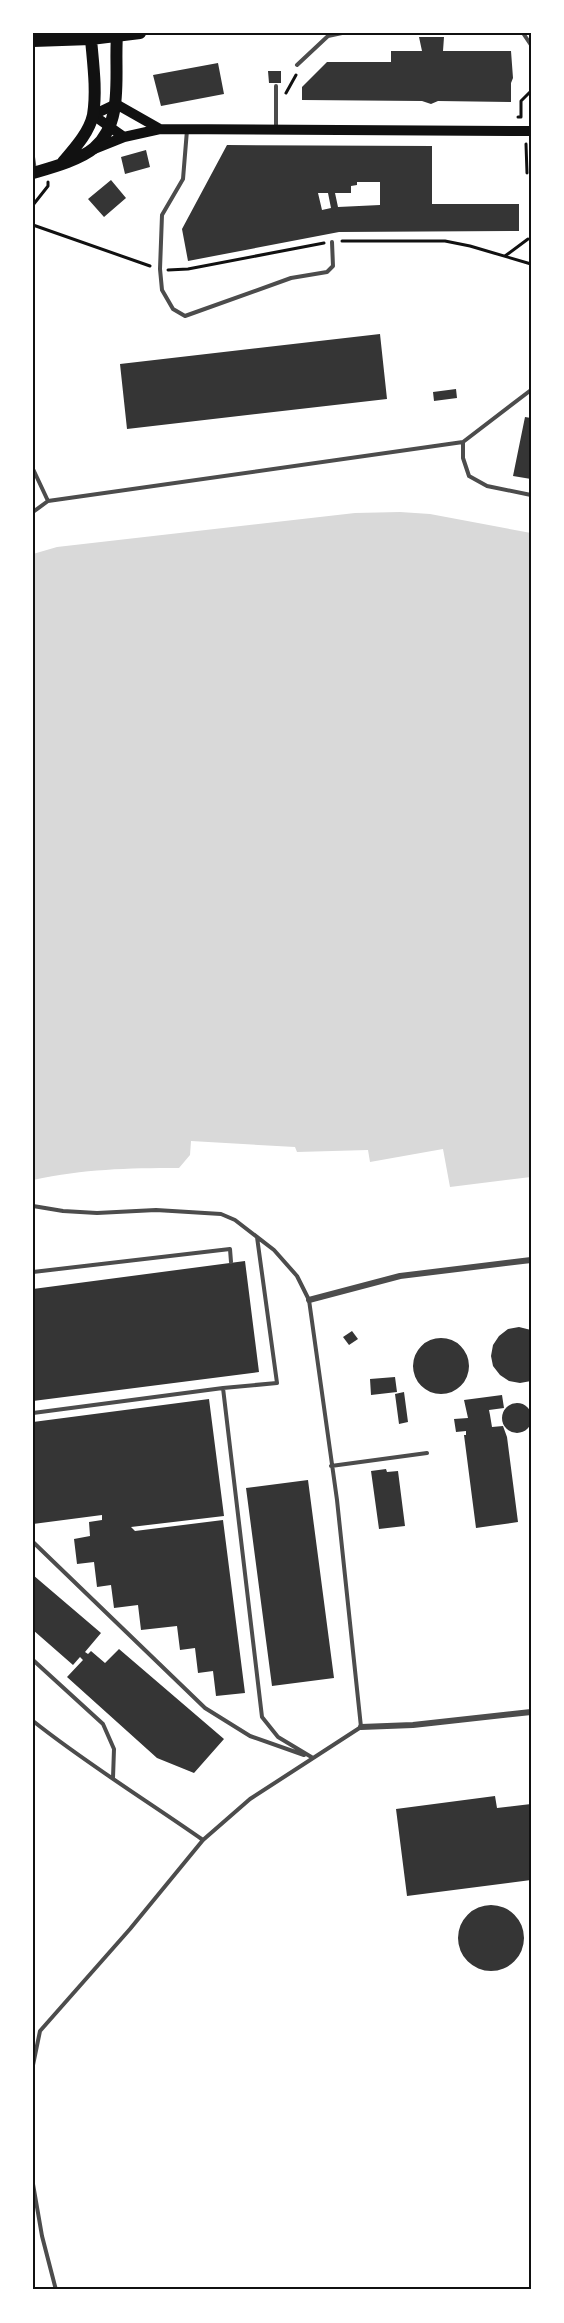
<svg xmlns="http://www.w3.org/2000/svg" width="564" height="2323" font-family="'Sofia Sans Condensed',sans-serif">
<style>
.water{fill:#d9d9d9}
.building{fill:#353535;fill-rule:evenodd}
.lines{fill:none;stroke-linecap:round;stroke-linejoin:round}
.path{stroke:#111;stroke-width:3}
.service{stroke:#4c4c4c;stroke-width:4}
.minor{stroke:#4c4c4c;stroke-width:6}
.secondary{stroke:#111;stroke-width:10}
.primary{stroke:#111;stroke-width:12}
.neatline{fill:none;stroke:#111;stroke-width:2}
</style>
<rect width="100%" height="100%" fill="#fff"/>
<!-- water -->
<path class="water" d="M400 512 430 514 531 533V1177L450 1187 443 1149 370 1162 368 1150 297 1152 295 1147 191 1141 190 1155 179 1168C126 1168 85 1169 33 1180V554L57 547 355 513Z"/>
<!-- building -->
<path class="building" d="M419 37H444L443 51H511L513 78 511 83V102L438 101 431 104 422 101 302 100V87L327 62H391V51H422Z
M218 63 224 94 161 106 153 75Z
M268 71H281V83H269Z
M227 145 432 146V204H519V231L339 232 188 261 182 229ZM357 182H380V205L338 207 335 193H351V186L357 185ZM318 193H328L331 208 322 210Z
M146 150 150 167 125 174 121 157Z
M111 180 126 198 104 217 88 199Z
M380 334 387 399 127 429 120 364Z
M456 389 457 398 434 401 433 392Z
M525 417 531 418V479L513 476Z
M245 1261 259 1372 33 1401V1289Z
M519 1327 531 1330V1381L520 1383 509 1381 500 1375 493 1366 491 1356 493 1345 499 1336 508 1329Z
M352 1331 358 1339 349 1345 343 1337Z
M413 1366a28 28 0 1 1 56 0a28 28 0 1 1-56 0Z
M395 1377 397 1392 371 1395 370 1379Z
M404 1392 408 1422 399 1424 395 1394Z
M502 1395 504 1408 489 1410 490 1415 492 1427 503 1426 507 1437 518 1522 476 1528 464 1435H466V1431L456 1432 454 1419 468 1418 464 1400Z
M209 1399 224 1516 131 1527 135 1531 223 1520 245 1693 216 1696 213 1671 198 1673 195 1648 180 1650 177 1626 141 1630 138 1605 114 1608 111 1585 97 1587 94 1562 77 1564 74 1539 90 1536 89 1522 102 1520V1515L33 1524V1422Z
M502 1418a15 15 0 1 1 30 0a15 15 0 1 1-30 0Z
M386 1469 387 1472 398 1471 405 1526 379 1529 371 1471Z
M308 1480 334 1678 272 1686 246 1488Z
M33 1575 101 1633 85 1652 88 1654 91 1651 105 1663 119 1649 224 1739 194 1773 157 1758 67 1677 83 1660 80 1657 73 1665 33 1630Z
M495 1796 497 1808 531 1804V1880L407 1896 396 1809Z
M458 1938a33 33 0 1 1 66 0a33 33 0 1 1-66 0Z"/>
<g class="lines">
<!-- path -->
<path class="path" d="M286 93 296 75
M518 117H521V101L531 91
M526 144 527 173
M33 205 48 186V182
M33 225 150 266
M342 241H445L470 246 531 264
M505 256 528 239
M168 270 188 269 324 243"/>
<!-- service -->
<path class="service" d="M523 33 531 45
M297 65 328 36 342 33
M276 86V127
M187 130 183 179 162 215 160 269 162 290 173 309 185 316 291 278 327 272 333 266 332 242
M33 157 35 171
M463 442V458L469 476 487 486 531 495
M33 469 48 501
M33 512 48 501 463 442 531 390
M33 1206 63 1211 97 1213 156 1210 221 1214 235 1220 274 1250 297 1276 309 1300 337 1500 361 1727 250 1799 203 1840 130 1929 40 2031 33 2065
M257 1237 277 1383 223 1388 262 1717 278 1737 313 1758
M33 1272 230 1249 231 1262
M33 1413 223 1388
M331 1466 427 1453
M33 1542 205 1708 250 1736 304 1755
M33 1660 103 1724 114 1749 113 1778
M33 1721C87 1764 146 1800 203 1840
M33 2184 42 2236 56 2290"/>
<!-- minor -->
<path class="minor" d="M309 1300 400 1276 531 1260
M361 1727 413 1725 531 1712"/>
<!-- secondary -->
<path class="secondary" d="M124 137 93 115 116 104 160 129
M94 149 124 137 160 129 531 131"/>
<!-- primary -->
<path class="primary" d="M33 41 91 39 140 33
M63 162C74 149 89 133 93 115 97 91 93 63 91 39L96 33
M33 173C50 168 80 160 94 148 125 122 114 72 117 36L114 33"/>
</g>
<!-- border -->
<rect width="564" height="2323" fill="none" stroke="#ffffff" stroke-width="69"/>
<rect x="34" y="34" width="496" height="2254" class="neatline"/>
</svg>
